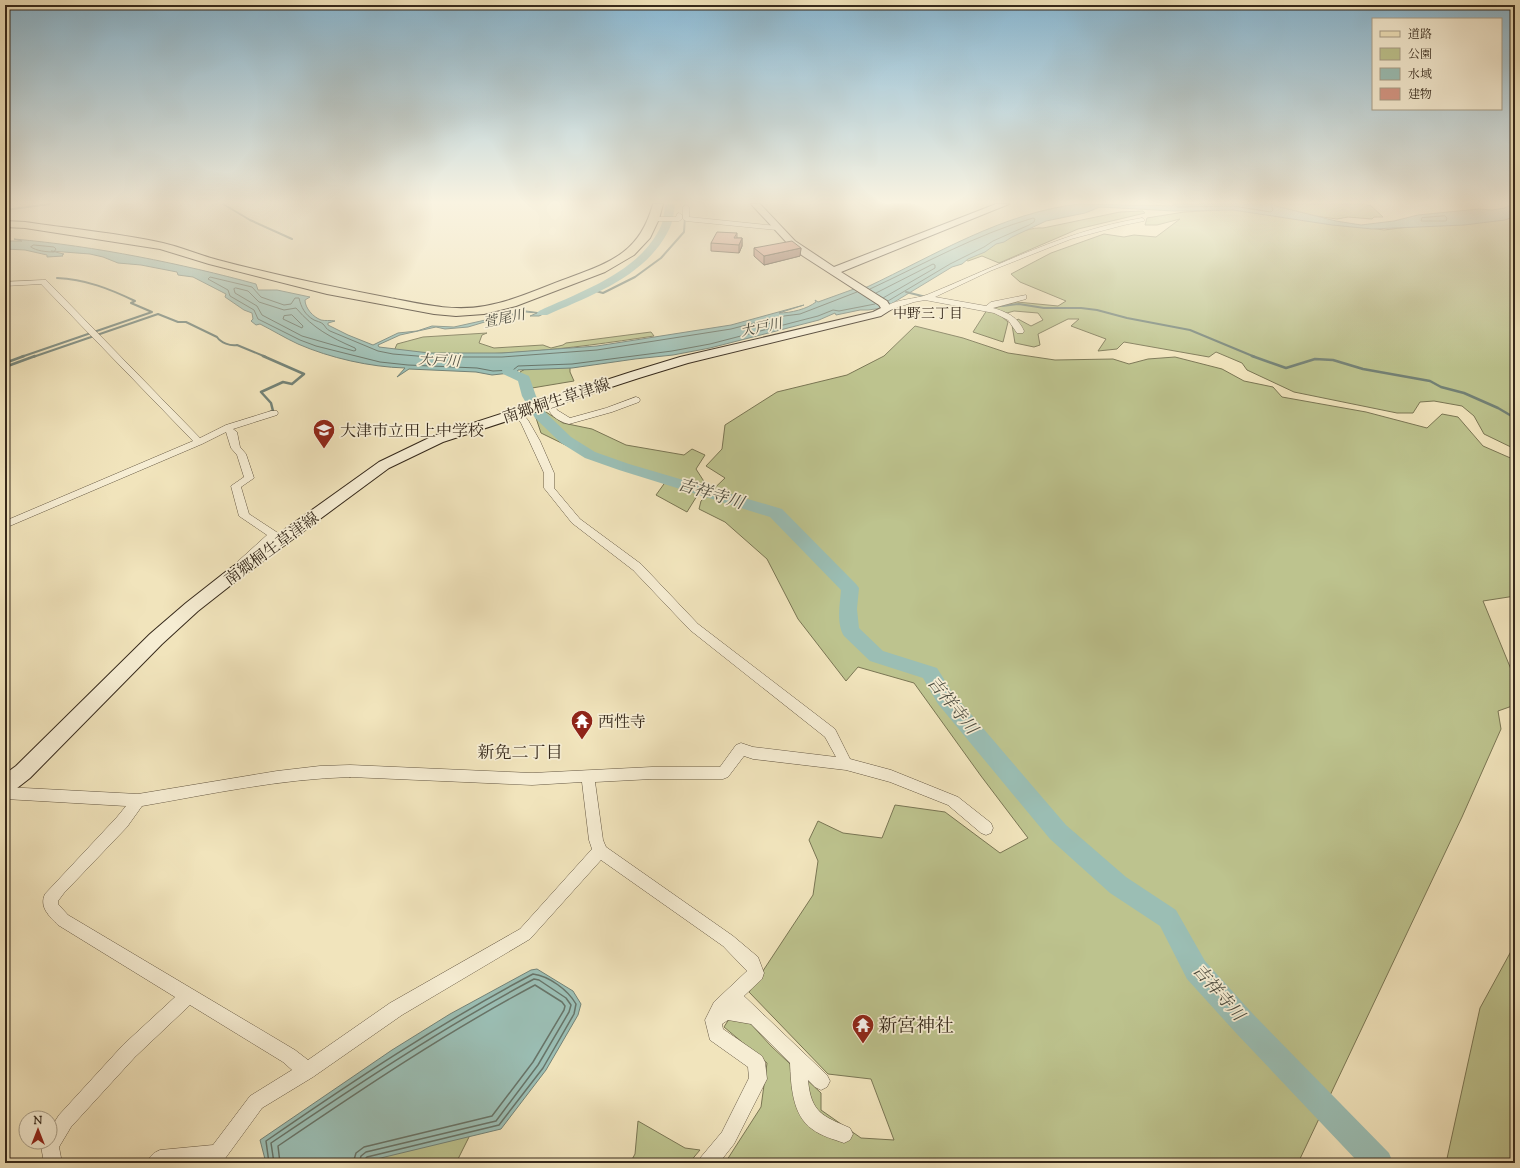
<svg xmlns="http://www.w3.org/2000/svg" width="1520" height="1168" font-family="'Sorts Mill Goudy','Noto Serif JP',serif">
<style>
.green{fill:#bdc38e;stroke:#7a7654}
.water{fill:#9bbeb4;stroke:#738277}
.lines{fill:none;stroke-linecap:round;stroke-linejoin:round}
.shore-far1{stroke:#687468;stroke-width:1}
.shore{stroke:#687468;stroke-width:1.5}
.stream-far2{stroke:#738277;stroke-width:2}
.stream-far1{stroke:#738277;stroke-width:2.5}
.stream{stroke:#738277;stroke-width:4.5}
.river{fill:#9bbeb4;fill-rule:evenodd}
.street-casing{stroke:#655843;stroke-width:1}
.secondary-casing{stroke:#36291b;stroke-width:2}
.primary-casing{stroke:#36291b;stroke-width:2}
.street{fill:#f6edd3;fill-rule:evenodd}
.secondary{fill:#f6edd3;fill-rule:evenodd}
.primary{fill:#f1e4bc;fill-rule:evenodd}
.wall{fill:#b68272;stroke:#36291b}
.shaded-wall{fill:#946a5d;stroke:#36291b}
.building{fill:#d49785;stroke:#36291b}
.labels{text-anchor:middle;stroke-width:3.5;stroke-linejoin:round;paint-order:stroke}
.far-neighbourhood-label{font-size:14px;fill:#36291b;stroke:#f6edd3}
.far-water-label{font-size:14px;font-style:italic;fill:#4f4e41;stroke:#f6edd3}
.street-label{font-size:16px;fill:#36291b;stroke:#f6edd3}
.poi-label{font-size:16px;fill:#36291b;stroke:#f6edd3;text-anchor:start}
.water-label{font-size:17px;font-style:italic;fill:#4f4e41;stroke:#f6edd3}
.neighbourhood-label{font-size:17px;fill:#36291b;stroke:#f6edd3}
.near-poi-label{font-size:19px;fill:#36291b;stroke:#f6edd3;text-anchor:start}
</style>
<rect width="100%" height="100%" fill="#f1e4bc"/>
<filter id="stains"><feTurbulence type="fractalNoise" baseFrequency=".005" numOctaves="4"/><feColorMatrix values="0 0 0 0 .2 0 0 0 0 .09 0 0 0 0 .02 0 0 0 .5 -.17"/></filter>
<radialGradient id="worn" r=".72"><stop offset=".6" stop-color="#630" stop-opacity="0"/><stop offset="1" stop-color="#630" stop-opacity=".3"/></radialGradient>
<!-- green -->
<path class="green" d="M1259 204H1365L1371 206 1383 217H1374L1372 219 1348 217 1337 219 1301 214Z
M1237 209 1384 230 1515 214V449L1484 434 1474 416 1462 406 1434 401 1420 402 1413 413H1397L1294 392 1247 370 1242 363 1216 352 1209 357 1124 342 1117 349 1098 351 1106 339 1071 326 1079 319H1068L1038 334 1040 345 1034 347 1015 343 1012 325 1018 319 1031 326 1043 320 1038 313 1014 311 1000 315 1008 322 1003 342 973 332 987 310 1017 302 1058 306 1066 301 1020 282 1011 274 1051 253 1104 234 1124 237 1134 235 1156 237 1180 219 1157 225H1145L1147 218 1184 212Z
M1143 211 1145 213 1078 229 999 263 982 256 968 261 963 259C983 250 1022 226 1043 228L1120 212Z
M915 326 963 338 1008 353 1055 360 1113 359 1129 364 1148 359 1175 357 1222 369 1244 381 1273 387 1282 397 1366 412 1427 428 1442 414 1458 417 1483 446 1515 460V596L1483 601 1515 679V705L1498 711 1501 729 1462 817 1298 1163H725L761 1107 767 1063 724 1027 736 1008 771 1046 821 1093V1110L861 1138 894 1140 871 1079 828 1074 749 992 813 895 818 861 809 840 818 821 843 833 882 838 895 805 945 812 1000 853 1028 838 981 776 914 683 858 667 846 681 798 619 767 559 725 522 699 509 701 501 725 478 706 466 722 449 725 425 777 392 847 375 884 356Z
M651 332 654 336C568 349 482 360 394 351L397 344 423 337 487 333 482 335 479 343 494 348 543 345 551 348 563 345 566 343Z
M570 367V372L574 381 532 388 523 383 520 372 527 368Z
M546 412 563 423 592 429 626 445 684 455 692 449 705 455 696 469 705 483 687 512 656 495 669 477 588 456 541 433 536 418Z
M1515 944V1163H1446L1480 1008Z
M479 1117 456 1163H319Z
M638 1121 685 1148 700 1150 689 1163H653L647 1161 646 1163H630L635 1154Z"/>
<!-- water -->
<path class="water" d="M1079 204 1173 206V204H1268L1336 221 1361 225 1394 221 1418 215 1438 213 1479 209 1492 210 1505 208 1511 204H1515V216L1505 220 1464 225 1372 229 1332 225 1233 210 1174 211 1100 207 1085 213 1046 221 1012 237 1004 242 996 244 985 252 968 259 962 264 952 267 891 304 882 308 868 310H860L836 315 835 313 819 320 710 348 673 355 635 359 572 368 518 370 517 372 525 379 527 384 521 379 510 373 492 375 476 372 409 369 397 377 405 368C370 367 330 358 298 344 285 338 272 330 260 324L256 325 251 321 253 319 252 313 244 310 225 297 226 294 193 277 178 275 177 272 141 265 118 263 103 257 90 254 51 251 64 254 62 255 63 256 47 257V255L25 250 5 249V241H22L14 239C95 246 183 264 256 284L258 290H277L310 297 305 300C305 308 313 317 321 320 325 321 330 320 335 321L328 323V325L348 335 373 345 398 333 417 331 432 326 454 327 526 311 541 313 566 301 562 305 539 316H530L537 313 526 312 498 318 468 327 445 329 436 327 400 335 378 345 379 347 429 353H502L597 346 731 325 804 305 779 313C791 313 807 309 816 302L815 300 818 302 854 289 867 287C935 255 1002 213 1079 204Z
M537 969 573 991 581 1004 578 1015 546 1070 501 1129 360 1163H266L260 1140 392 1050 450 1014 531 970Z"/>
<g class="lines">
<!-- shore-far1 -->
<path class="shore-far1" d="M1174 204 1177 207 1233 206 1271 212 1273 210 1271 204
M1445 216 1447 218 1446 221H1421L1422 218Z
M34 245 54 247 56 249 54 252C47 252 36 251 31 247Z
M236 288 248 291 259 302 284 310 296 308C314 329 330 337 355 348L356 350 354 351 302 336 262 315 257 306 235 293 234 289Z
M870 289C924 264 975 235 1033 218L1035 219 1034 222 1029 225 993 241 984 247 950 264 888 301
M857 292 800 314 784 316 780 320 765 325 758 322 731 329 597 350 502 357H429L393 354 378 351 330 331C326 329 326 327 323 324 321 322 316 321 314 320 305 315 301 307 299 298H295L291 304 284 305 261 297 252 287 210 277 208 279 228 290 230 296 254 310 258 319 300 340 316 346 380 362 408 365 477 368 493 371 513 370 518 366 572 364 672 351 710 344 818 316 833 310 839 311 875 304
M876 293 933 264 935 265V268L883 298
M292 315 303 326 302 328 283 319 284 316Z"/>
<!-- shore -->
<path class="shore" d="M269 1163 266 1141C353 1081 440 1023 533 974 549 976 568 990 576 1004L574 1014 543 1068 499 1125 367 1157 364 1160V1163
M274 1163 271 1143C357 1085 442 1028 534 979L539 980 566 998 571 1005 569 1012 538 1065 496 1121 366 1152 361 1156 359 1163
M280 1163 278 1146C362 1089 445 1033 535 985L562 1002 565 1006 564 1010 533 1062 492 1116 364 1147 356 1153 353 1163"/>
<!-- stream-far2 -->
<path class="stream-far2" d="M223 204 250 220 292 239
M5 210 50 204
M592 290 603 293 635 277 661 258 684 232 685 217
M906 292 926 297
M1002 306 1019 304 1044 308H1081L1097 310 1127 318 1190 330 1255 357
M21 357 152 312 131 303 135 301C110 289 85 279 57 278
M33 357 158 314 178 322H186L217 337C221 343 230 346 237 345L266 357"/>
<!-- stream-far1 -->
<path class="stream-far1" d="M263 356 304 374 292 384 283 382 261 392 271 403 273 411 270 412
M1252 356 1286 368 1315 359 1333 360 1363 369 1430 381 1441 387 1464 393 1498 408 1515 418
M5 363 24 356
M5 367 35 356"/>
<!-- stream -->
<path class="stream" d="M1372 1163 1374 1158"/>
<!-- river -->
<path class="river" d="M665 204H675C674 211 673 219 671 225 650 275 592 295 547 315H539L537 313 539 311C582 291 640 272 661 226 664 219 664 211 665 204Z
M508 367 529 376 536 396 546 413 571 437 595 452 629 464 782 509 856 584 859 588 857 609 859 628 883 651 937 668 952 692 1066 825 1126 877 1176 910 1205 961 1253 1014 1389 1153 1393 1163H1359L1235 1032 1187 979 1160 926 1110 893 1050 839 938 704 923 678 870 661 844 636C836 623 840 604 841 590L770 517 619 470 585 458 561 443 535 418 522 396 518 381 503 374 502 371 503 368Z"/>
<!-- street casing -->
<g class="street-casing">
<path id="street" d="M686 205 689 207V217L777 226 780 228 777 230 686 221 683 219V207Z
M679 213 682 215V219L679 221H654L651 219 654 217H676L677 214Z
M1142 218 1144 219V221L1124 225 1071 239 990 271 935 297 986 306 991 302 1026 295V299L993 308C1007 312 1018 317 1024 331L1023 333H1017L1008 320 994 313 925 300 914 302 887 311 883 309C895 298 915 300 929 294 999 265 1067 230 1142 218Z
M43 280H46L200 438 226 425 271 411H277L278 413 277 415 233 429 237 432 240 447 246 454 254 478 241 487 249 514 278 533 279 535 244 567H236L235 564 267 535 239 516 231 486 244 477 237 455 231 448 226 432 202 444 5 528V521L193 441 41 284 5 286V282Z
M636 397 639 398 640 400 639 402 612 412 569 424C557 421 548 414 546 402L547 400H553L557 410 570 418 606 408Z
M517 410 520 411 528 420 540 441 554 473V488L580 519 641 564 698 624 835 729 850 759 891 770 958 797 991 823 993 828 991 833 986 835 981 833 948 805 890 782 846 770 753 759 744 756 728 777 723 779H652L595 782 603 840 606 847 733 936 758 957 764 973 762 979 744 996 827 1075 830 1081 827 1087 821 1090 815 1087 808 1080C811 1113 823 1116 850 1128L853 1134 850 1140 844 1143C833 1139 821 1136 812 1129 792 1115 791 1085 790 1063L751 1024 728 1020 722 1024 723 1029 762 1056 765 1062 767 1079 734 1144 719 1163H698L701 1157 722 1132 749 1078 748 1067 710 1040 705 1020 714 1002 747 971 723 946 601 860 530 939 402 1015 313 1077 262 1108 224 1160 218 1163H147C150 1156 153 1153 160 1150L213 1145 250 1096 292 1070 283 1062 190 1005 135 1057 71 1127 59 1147 62 1163H44L41 1146 43 1142H50V1129L59 1115 123 1045 175 997 58 925C49 916 39 907 45 894L117 817 126 806 5 799V787L138 794 277 771 320 766 350 765 532 773 652 767H720L736 745 741 743 753 747 836 757 825 737 690 630 633 570 572 523 544 488V473L521 423 513 413ZM350 777 532 785 582 782 589 840 592 849 520 929 390 1003 308 1060 295 1050 68 915 58 904V901L64 893 127 827 142 806C211 794 280 779 350 777Z"/>
</g>
<!-- secondary casing -->
<g class="secondary-casing">
<path id="secondary" d="M751 204H760L795 241 834 267 996 204H1009L841 272 887 301 892 309 881 316 688 363 639 378 443 442 389 468 240 578 198 611 162 644 30 778 12 792 5 795V774L16 766 150 634 186 603 228 570 379 462 433 436 631 372 680 357 873 312 881 308 879 305 803 256 789 245Z"/>
</g>
<!-- primary casing -->
<g class="primary-casing">
<path id="primary" d="M653 204H663L659 219 650 238 634 255 605 272 516 306 484 314 456 316 434 314 327 294 209 264 160 249 25 228 5 227V221L25 222C71 229 118 233 163 243 181 247 199 255 218 260 275 275 332 287 390 298 421 304 453 312 485 306 514 301 543 287 571 277 614 261 640 251 653 204Z"/>
</g>
<!-- street -->
<use href="#street" class="street"/>
<!-- secondary -->
<use href="#secondary" class="secondary"/>
<!-- primary -->
<use href="#primary" class="primary"/>
</g>
<!-- wall -->
<path class="wall" d="M737 233V238H742V246L739 253 711 251V243Z
M754 248H801L800 256 764 265 754 256Z"/>
<!-- shaded-wall -->
<path class="shaded-wall" d="M742 238V246L739 253V245Z
M801 248 800 256 764 265V256Z"/>
<!-- building -->
<path class="building" d="M717 232 737 233 734 238H742L739 245 711 243Z
M792 241 801 248 764 256 754 248Z"/>
<!-- sky -->
<linearGradient id="sky" x2="0" y2="1"><stop stop-color="#89b8d3"/><stop offset="0.55" stop-color="#f9f3e1"/><stop offset="1" stop-color="#f9f3e1" stop-opacity="0"/></linearGradient>
<rect width="1520" height="368" fill="url(#sky)"/>
<!-- icons -->
<defs>
<g id="school-pin" transform="scale(1.15)"><path d="M0 17L-7.5 6A9.5 9.5 0 1 1 7.5 6Z" fill="#8f2418" stroke="#f6edd3"/><path d="M0-5L7-2L0 1L-7-2ZM-4 1L0 2.5L4 1V4Q0 6-4 4Z" fill="#fff"/></g>
<g id="temple-pin" transform="scale(1.15)"><path d="M0 17L-7.5 6A9.5 9.5 0 1 1 7.5 6Z" fill="#8f2418" stroke="#f6edd3"/><path d="M0-6L5-2H3V0L6.5 2.5H4V6H1.5V3h-3V6H-4V2.5H-6.5L-3 0V-2H-5Z" fill="#fff"/></g>
</defs>
<g fill-rule="evenodd">
<use href="#school-pin" x="324" y="430"/>
<use href="#temple-pin" x="582" y="721"/>
<use href="#temple-pin" x="863" y="1025"/>
</g>
<g class="labels">
<!-- far-neighbourhood labels -->
<g class="far-neighbourhood-label">
<text x="928" y="318">中野三丁目</text>
</g>
<!-- far-water labels -->
<g class="far-water-label">
<text transform="translate(504 318) rotate(-12)" y="5">萱尾川</text>
<text transform="translate(761 327) rotate(-12)" y="5">大戸川</text>
<text transform="translate(439 360) rotate(3)" y="5">大戸川</text>
</g>
<!-- street labels -->
<g class="street-label">
<text transform="translate(556 400) rotate(-18)" y="6">南郷桐生草津線</text>
<text transform="translate(271 548) rotate(-36)" y="6">南郷桐生草津線</text>
</g>
<!-- poi labels -->
<g class="poi-label">
<text x="340" y="436">大津市立田上中学校</text>
<text x="598" y="727">西性寺</text>
</g>
<!-- water labels -->
<g class="water-label">
<text transform="translate(711 493) rotate(17)" y="6">吉祥寺川</text>
<text transform="translate(953 705) rotate(51)" y="6">吉祥寺川</text>
<text transform="translate(1219 992) rotate(49)" y="6">吉祥寺川</text>
</g>
<!-- neighbourhood labels -->
<g class="neighbourhood-label">
<text x="520" y="758">新免二丁目</text>
</g>
<!-- near-poi labels -->
<g class="near-poi-label">
<text x="878" y="1032">新宮神社</text>
</g>
</g>
<!-- margin -->
<rect width="1520" height="1168" fill="none" stroke="#f1e4bc" stroke-width="20"/>
<rect x="6" y="6" width="1508" height="1156" fill="none" stroke="#36291b" stroke-width="2"/>
<rect x="10" y="10" width="1500" height="1148" fill="none" stroke="#36291b"/>
<!-- legend -->
<rect x="1372" y="18" width="130" height="92" fill="#f6edd3" stroke="#a99f89"/>
<rect x="1380" y="31" width="20" height="6" fill="#f1e4bc" stroke="#a99f89"/>
<text x="1408" y="38" font-size="12" fill="#36291b">道路</text>
<rect x="1380" y="48" width="20" height="12" fill="#bdc38e" stroke="#a99f89"/>
<text x="1408" y="58" font-size="12" fill="#36291b">公園</text>
<rect x="1380" y="68" width="20" height="12" fill="#9bbeb4" stroke="#a99f89"/>
<text x="1408" y="78" font-size="12" fill="#36291b">水域</text>
<rect x="1380" y="88" width="20" height="12" fill="#d49785" stroke="#a99f89"/>
<text x="1408" y="98" font-size="12" fill="#36291b">建物</text>
<!-- north arrow -->
<g transform="translate(38 1130)"><circle r="19" fill="#f6edd3" stroke="#a99f89"/>
<path d="M0-3L7 15L0 10L-7 15Z" fill="#8f2418"/>
<text y="-6" font-size="11" font-weight="bold" text-anchor="middle" fill="#36291b">N</text>
</g>
<rect width="100%" height="100%" filter="url(#stains)"/>
<rect width="100%" height="100%" fill="url(#worn)"/>
</svg>
